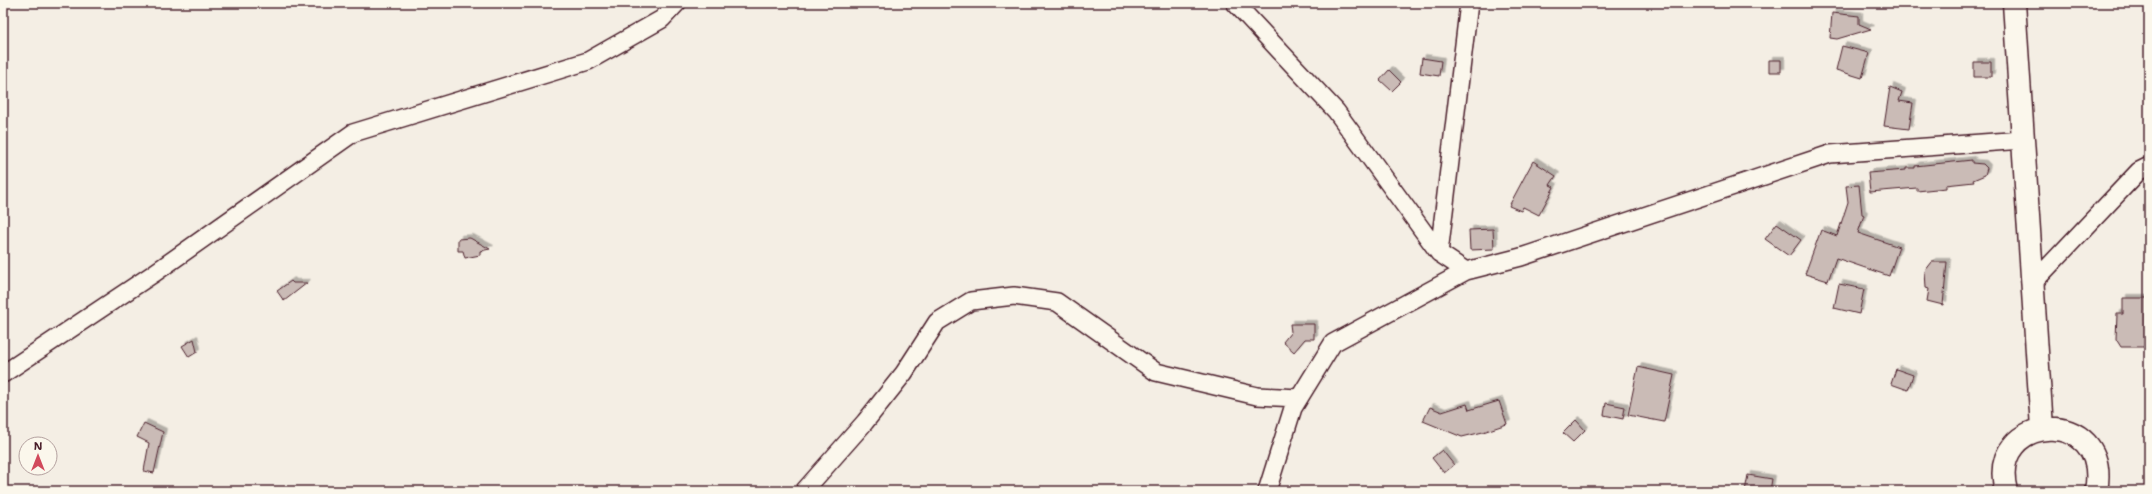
<svg xmlns="http://www.w3.org/2000/svg" width="2152" height="494" font-family="'Shantell Sans',sans-serif">
<style>
.building{fill:#cabbb6;stroke:#4a1f2b;filter:url(#shadow)}
.lines{fill:none;stroke-linecap:round;stroke-linejoin:round}
.street-casing{stroke:#4a1f2b;stroke-width:20}
.secondary-casing{stroke:#4a1f2b;stroke-width:25}
.street{stroke:#fbf7ec;stroke-width:17}
.secondary{stroke:#fbf7ec;stroke-width:22}
</style>
<defs>
<filter id="shadow"><feDropShadow dx="3.5" dy="-3.5" stdDeviation="0" flood-color="#0004"/></filter>
</defs>
<rect width="100%" height="100%" fill="#f4eee4"/>
<filter id="ink" filterUnits="userSpaceOnUse"><feTurbulence type="fractalNoise" baseFrequency=".025" numOctaves="2"/><feDisplacementMap in="SourceGraphic" scale="8" xChannelSelector="R" yChannelSelector="G"/><feConvolveMatrix kernelMatrix="1 2 1 2 8 2 1 2 1" color-interpolation-filters="sRGB"/></filter>
<g filter="url(#ink)">
<!-- building -->
<path class="building" d="M1832 13 1859 16V24L1871 29 1837 39 1830 38Z
M1842 46 1869 53 1862 78 1836 70Z
M1422 58 1441 61 1439 76 1420 73Z
M1769 60H1781V72H1769Z
M1974 62H1991V77H1974Z
M1389 70 1401 82 1392 91 1380 80Z
M1890 87 1902 92 1899 101 1913 103 1909 129 1884 126Z
M1972 160V163L1983 164 1987 168 1985 175 1973 180 1974 182 1946 185V188L1917 191V188L1870 192 1868 173 1906 170V168H1915V166Z
M1533 161 1556 176 1550 185 1554 187 1539 215 1523 207 1521 211 1509 206Z
M1859 185 1862 214 1864 215 1858 233 1899 247 1889 276 1836 258 1828 281 1805 274 1821 230 1837 236 1848 202 1846 186Z
M1777 223 1801 240 1789 256 1765 239Z
M1493 229 1494 249 1470 250 1469 230Z
M470 238 490 249 480 251V255L465 258 463 251H458V239Z
M1932 262H1947L1943 305 1927 301 1929 289 1926 288 1925 271Z
M291 281 293 283H307L284 301 277 291Z
M1839 284 1864 289 1859 314 1834 308Z
M2123 298H2149V347H2121L2116 339 2117 314H2123Z
M1290 324H1314V339H1305L1294 352 1283 342 1291 332Z
M194 339 197 352 189 357 182 346Z
M1638 367 1674 375 1664 422 1628 415Z
M1896 369 1913 375 1908 390 1891 384Z
M1499 401 1507 424 1483 432 1462 437 1423 421 1430 407 1442 412 1467 404 1469 410Z
M1606 403 1625 407 1623 419 1604 415Z
M1576 420 1585 430 1573 442 1563 433Z
M144 423 163 432 154 473 144 471 149 443 137 437Z
M1442 450 1454 465 1444 473 1432 458Z
M1748 475 1772 479 1770 491H1745Z"/>
<g class="lines">
<!-- street casing -->
<g class="street-casing">
<path id="street" d="M1235 3 1336 111 1439 253 1466 271 1521 257 1830 154 2023 140
M1439 253 1469 3
M2032 284 2139 171 2149 166
M3 374 153 274 353 133 588 61 662 19 677 3
M804 491 865 422 904 373 937 322 971 301 1014 296 1057 302 1156 372 1257 396 1299 398
M1267 491 1293 408 1333 343 1466 271"/>
</g>
<!-- secondary casing -->
<g class="secondary-casing">
<path id="secondary" d="M2014 3 2042 428
M2006 491C1985 412 2112 404 2096 491"/>
</g>
<!-- street -->
<use href="#street" class="street"/>
<!-- secondary -->
<use href="#secondary" class="secondary"/>
</g>
</g>
<!-- margin -->
<rect width="2152" height="494" fill="none" stroke="#fbf7ec" stroke-width="16"/>
<rect x="8" y="8" width="2136" height="478" fill="none" stroke="#4a1f2b" stroke-width="1.5" filter="url(#ink)"/>
<!-- north arrow -->
<g transform="translate(38 456)"><circle r="19" fill="#fbf7ec" stroke="#b4a19f"/>
<path d="M0-3L7 15L0 10L-7 15Z" fill="#d1495b"/>
<text y="-6" font-size="11" font-weight="bold" text-anchor="middle" fill="#4a1f2b">N</text>
</g>
</svg>
